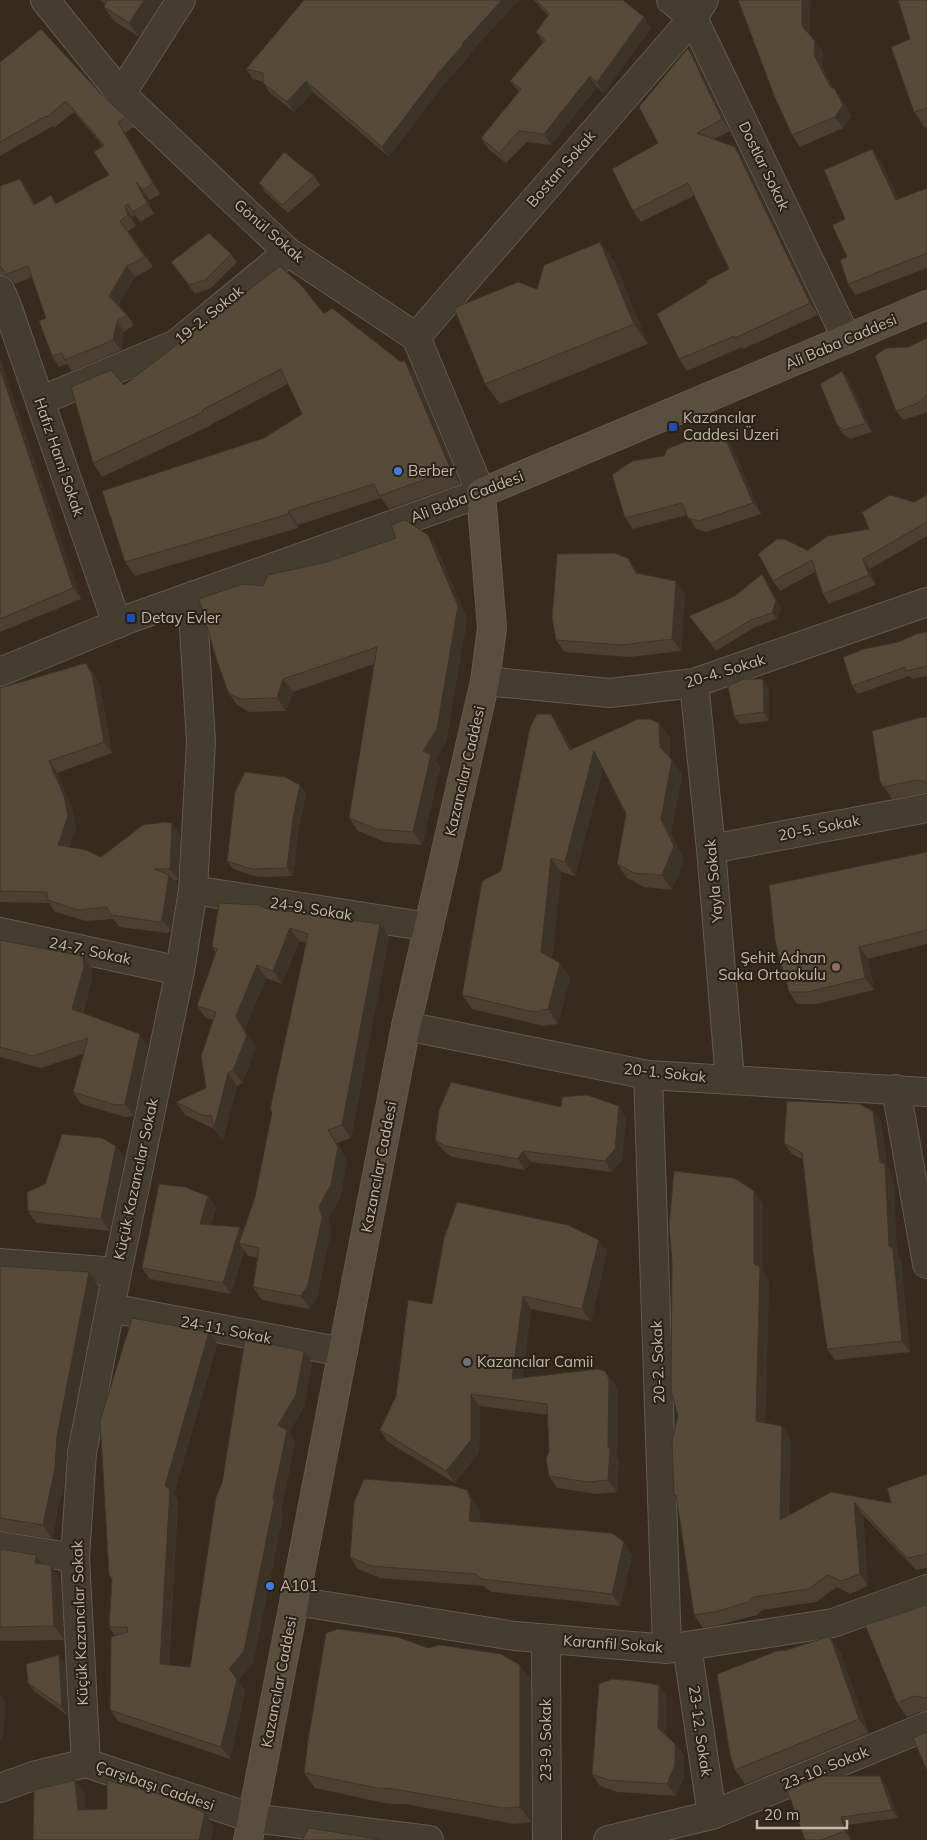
<svg xmlns="http://www.w3.org/2000/svg" width="927" height="1840" font-family="Mulish,sans-serif">
<style>
.lines{fill:none;stroke-linecap:round;stroke-linejoin:round}
.minor-casing{stroke:#645b4e;stroke-width:30}
.tertiary-casing{stroke:#645b4e;stroke-width:30}
.secondary-casing{stroke:#645b4e;stroke-width:30}
.minor{stroke:#463d31;stroke-width:28}
.tertiary{stroke:#463d31;stroke-width:28}
.secondary{stroke:#594f3e;stroke-width:28}
.wall{fill:#4b4031}
.shaded-wall{fill:#3d3428}
.building{fill:#574a39;stroke:#3d3428}
.transit-dot{fill:#1a4fb4;stroke:#2a2217;stroke-width:2}
.shop-dot{fill:#3f7fe0;stroke:#2a2217;stroke-width:2}
.education-dot{fill:#8d6e63;stroke:#2a2217;stroke-width:2}
.worship-dot{fill:#6b7280;stroke:#2a2217;stroke-width:2}
.labels{text-anchor:middle;stroke-width:4;stroke-linejoin:round;paint-order:stroke}
.street-label{font-size:15px;fill:#c4baaa;stroke:#2a2217}
.poi-label{font-size:15px;fill:#c4baaa;stroke:#2a2217;text-anchor:start}
</style>
<rect width="100%" height="100%" fill="#362b1d"/>
<g class="lines">
<!-- minor casing -->
<g class="minor-casing">
<path id="minor" d="M45 0 121 94 288 252 416 337 481 493
M671 0 693 18 847 339
M121 94 181 0
M0 290 6 303 117 624
M416 337 693 18 704 0
M40 401 176 344 288 252
M485 681 610 693 694 683 927 602
M694 683 711 849 730 1080
M711 849 927 808
M193 890 429 927
M0 932 180 971
M406 1026 648 1075 927 1092
M648 1075 667 1649
M896 1089 927 1264
M0 1263 117 1272
M110 1308 343 1352
M0 1546 75 1558
M295 1601 515 1636 667 1649 833 1623 927 1589
M546 1639 547 1840
M687 1646 712 1815
M86 1763 75 1558 82 1453 117 1272 180 971 193 890 201 742 192 596
M0 1788 36 1775 86 1763 252 1818 429 1840
M608 1840 712 1815 927 1726"/>
</g>
<!-- tertiary casing -->
<g class="tertiary-casing">
<path id="tertiary" d="M0 672 131 618 481 493"/>
</g>
<!-- secondary casing -->
<g class="secondary-casing">
<path id="secondary" d="M248 1840 406 1026 485 681 492 628 481 493 927 305"/>
</g>
<!-- minor -->
<use href="#minor" class="minor"/>
<!-- tertiary -->
<use href="#tertiary" class="tertiary"/>
<!-- secondary -->
<use href="#secondary" class="secondary"/>
</g>
<!-- wall -->
<path class="wall" d="M99 0H162L139 37 114 21 104 7 105 4Z
M304 0H519L469 54 470 55 446 82 389 157 313 92 294 112 270 93 263 82 253 79 246 69Z
M534 0H623L651 28 604 93 597 87 551 145 527 142 506 163 488 149 481 138 519 92 510 81 543 42 536 32 548 16Z
M927 0V127L925 128 914 112 910 39Z
M810 2V35L823 52 822 66 833 88 842 99 851 117 843 128 800 147 792 135Z
M688 48 696 60 730 131 714 139 735 147 743 159 818 315 743 349 742 347 687 371 679 359 707 283 729 269 694 196 641 222 633 211 658 143Z
M0 62 100 93 126 117 134 127 125 133 160 194 150 200 144 192 154 214 140 222 135 215 132 217 136 226 128 231 153 267 135 277 118 305 127 315 134 325 124 332 121 350 72 371 67 364 59 367 52 356 46 318 32 277 15 284 9 277 2 275H0V186L20 179 28 190 35 204 51 195 56 204 109 175 103 146 74 112 54 128 53 126 0 156Z
M881 161 898 199 927 188V268L856 295 848 284 845 219Z
M314 176 320 185 288 213 265 192 259 183Z
M600 242 615 263 648 344 500 404 485 384 537 289Z
M231 254 237 262 211 288 195 294 171 262Z
M324 314 415 374 460 484 389 509 381 498 298 525V528L135 576 125 562 264 438 302 414 288 384 212 424V425L102 477 93 463 124 385Z
M927 338V412L925 413 903 420 896 411 908 347Z
M0 359 81 599 0 632Z
M842 371 848 379 872 432 850 439 843 434 837 425Z
M731 444 761 514 706 532 696 529 687 515 633 529 625 518Z
M927 495V536L870 569 876 585 829 604 823 594 815 572 780 591 773 581 809 551 869 529Z
M437 548 467 619 446 742 435 760 440 768 422 845 385 842 358 831 349 818 374 664 293 692 286 711 249 712 237 705 228 692 263 586Z
M637 570 638 573 685 593 681 651 630 657 565 652 556 640Z
M762 574 766 581 781 608 777 619 755 627 716 651 689 616 735 596Z
M927 632V676L912 679 909 676 858 694 852 686 898 642Z
M86 663 94 674 100 686 112 753 57 773 72 808 76 828 69 847 101 857 180 835 178 880 173 881 178 886 171 931 167 933 119 927 113 919 86 921 55 912 49 903 0 902V688Z
M763 679 769 688V721L740 724 734 716Z
M551 714 561 729 572 749 670 737V758L682 774 671 833 684 861 672 890 644 887 627 878 617 864 626 814 603 769 575 876 561 872 552 959 570 978 558 1024 543 1026 472 1009 462 995Z
M927 717V793H925L892 799 880 781Z
M306 793 299 826 293 876 258 877 233 869 227 861Z
M927 852V944L868 959 874 990 817 1004H797L789 992Z
M266 908 380 924 389 937 351 1138 337 1143 347 1160 340 1198 328 1219 331 1231 317 1298 310 1309 262 1300 253 1287 258 1258 248 1256 244 1250 231 1294 150 1279 142 1268 216 1207 211 1225 240 1227 243 1232 255 1197 306 943 299 941 282 984 266 978 245 1029 256 1048 242 1083 237 1086 223 1141 214 1129 185 1115 176 1102 206 1088 213 1020 206 1018 197 1006 216 953 212 947Z
M0 940 83 956 92 968V979L83 1013 148 1046 134 1116 125 1117 81 1104 73 1092 83 1054 41 1068 0 1057Z
M561 1107 626 1117 622 1160 612 1172 531 1162 525 1170 452 1157 443 1150 435 1140Z
M873 1111 881 1122 887 1166 893 1175 897 1254 901 1261 910 1352 835 1360 827 1349 803 1160 792 1154 784 1143Z
M116 1146 125 1158 110 1231 36 1223 28 1211 45 1184Z
M763 1204V1271L769 1280 765 1423 782 1426 790 1438 789 1515 831 1492 891 1503 927 1474V1568L916 1570 863 1515 868 1586 850 1594 837 1587 816 1602 762 1610 757 1615 723 1624 703 1628 694 1615 677 1498 674 1495 678 1416Z
M599 1240 607 1252 591 1321 531 1309 522 1378 614 1383 618 1391 617 1458 619 1461 617 1492 596 1494 557 1488 549 1476V1451L547 1415 480 1406 479 1452 455 1483 388 1442 380 1430 396 1396 432 1304Z
M0 1266 98 1286 67 1450 64 1482 52 1539 0 1531Z
M209 1332 217 1344 174 1494 178 1500 169 1665 190 1667 304 1351 312 1363 304 1407 289 1432 295 1442 281 1510 283 1514 253 1663 238 1680 245 1691 230 1759 118 1721 110 1710 115 1636 109 1627 112 1579 109 1575Z
M467 1490 475 1503 480 1512 479 1522 624 1542 632 1555 620 1606 491 1592 484 1586 380 1578 358 1569 350 1557Z
M0 1549 36 1555 42 1564 60 1579 64 1640 0 1641Z
M927 1605V1711H922L907 1717 897 1703Z
M428 1648 520 1665 531 1680V1822L514 1824 405 1804H389L315 1788 304 1773Z
M840 1651 869 1733 745 1784 735 1770Z
M59 1655 65 1664 68 1716 34 1691 28 1683Z
M659 1685 667 1697V1736L675 1744 684 1756V1777L676 1796 617 1792 600 1786 592 1774Z
M886 1785 898 1818 847 1825 851 1840H805Z"/>
<!-- shaded-wall -->
<path class="shaded-wall" d="M144 0H162L139 37 129 23Z
M502 0H519L469 54 470 55 446 82 389 157 382 147 439 72 462 44Z
M802 0H812L810 2V37L802 26Z
M644 17 651 28 604 93 597 82Z
M815 41 823 52 822 66 839 100 831 88 814 55Z
M688 48 696 60 730 131 722 119Z
M590 76 597 87 551 145 544 134Z
M306 81 313 92 294 112 287 102Z
M834 88 842 99 851 117 843 128 835 117Z
M118 122 125 133 160 194 153 183Z
M735 147 743 159 818 315 810 303Z
M872 149 881 161 904 211 896 200Z
M20 179 28 190 41 216 34 205Z
M136 182 144 192 154 214 147 203Z
M125 206 132 217 136 226 128 215Z
M600 242 615 263 648 344 634 324Z
M127 266 135 277 117 306 109 296Z
M117 321 124 332 121 350 113 340Z
M0 359 2 365 81 599 73 588 0 369Z
M405 361 415 374 460 484 451 470Z
M842 371 848 379 872 432 866 423Z
M723 433 731 444 761 514 753 503Z
M288 511 298 525V528L289 514Z
M428 535 437 548 467 619 446 742 435 760 440 768 422 845 413 832Z
M628 558 637 570 645 585 636 573Z
M863 559 870 569 876 585 869 575Z
M762 574 766 581 781 608 777 619 772 613Z
M676 581 685 593 681 651 672 639Z
M86 663 94 674 100 686 112 753 104 742Z
M283 679 293 692 286 711 277 698Z
M763 679 769 688V721L764 712Z
M551 714 561 729 580 764 570 750Z
M659 723 670 737V761L660 747Z
M594 751 604 766 575 876 565 862Z
M672 760 682 774 671 833 684 861 672 890 662 875 661 819Z
M49 761 57 773 72 808 76 828 66 856 58 845Z
M300 785 306 793 299 826 293 876 287 868 293 817Z
M172 823 180 835 178 880 170 869Z
M551 858 561 872 551 967 541 952Z
M169 875 178 886 171 931 162 920Z
M380 924 389 937 351 1138 342 1125Z
M290 928 299 941 282 984 273 971Z
M859 947 868 959 874 990 865 978Z
M83 956 92 968V979L80 1021 72 1009Z
M560 963 570 978 558 1024 548 1009Z
M257 965 266 978 245 1029 256 1048 242 1083 233 1070 236 1016Z
M140 1034 148 1046 134 1116 125 1104Z
M228 1073 237 1086 223 1141 214 1128Z
M619 1106 626 1117 622 1160 612 1172 605 1161Z
M873 1111 881 1122 887 1166 893 1175 897 1254 901 1261 910 1352 902 1341 889 1246 880 1162Z
M328 1130 347 1160 340 1198 328 1219 331 1231 317 1298 310 1309 301 1296 319 1206Z
M116 1146 125 1158 110 1231 101 1219Z
M523 1151 531 1162 525 1170 518 1159Z
M754 1191 763 1204V1271L769 1280 765 1434 756 1421 754 1264Z
M208 1196 216 1207 208 1235 200 1224Z
M240 1227 247 1238 239 1243 244 1250 231 1294 223 1283Z
M599 1240 607 1252 591 1321 582 1309Z
M89 1272 98 1286 67 1450 64 1482 52 1539 43 1525 57 1436Z
M523 1296 531 1309 521 1391 512 1379Z
M209 1332 217 1344 174 1494 178 1500 168 1676 160 1664 165 1486Z
M304 1351 312 1363 304 1407 289 1432 295 1442 281 1510 283 1514 253 1663 238 1680 245 1691 230 1759 221 1747 229 1669 273 1498 278 1425Z
M605 1371 614 1383 618 1391 617 1458 619 1461 617 1492 608 1480V1447Z
M471 1394 480 1406 479 1452 455 1483 446 1471Z
M782 1426 790 1438 788 1532 780 1520Z
M467 1490 475 1503 480 1512 477 1533 469 1521Z
M854 1502 863 1515 868 1586 860 1574Z
M624 1542 632 1555 620 1606 612 1594Z
M36 1555 46 1569 35 1563Z
M51 1565 60 1579 64 1640 54 1626Z
M830 1636 840 1651 869 1733 859 1719Z
M59 1655 65 1664 68 1716 62 1707Z
M520 1665 531 1680V1822L520 1807Z
M659 1685 667 1697V1740L658 1728Z
M0 1694 6 1702 3 1737 0 1741Z
M675 1744 684 1756V1777L676 1796 667 1784Z
M880 1776 886 1785 898 1818 892 1810Z
M75 1780 85 1793 87 1823 78 1810Z
M205 1813 214 1826 211 1840H199Z
M841 1817 847 1825 851 1840 845 1831Z"/>
<!-- building -->
<path class="building" d="M107 0H144L129 23 104 7Z
M304 0H502L462 44 463 45 439 72 382 147 306 81 287 102 263 83V73L246 69Z
M536 0H623L644 17 597 82 590 76 544 134 519 131 499 153 481 138 521 89 510 81 545 40 536 32 549 14Z
M738 0H802V26L815 41 814 55 831 88H834L843 105 835 117 792 135 775 98Z
M898 0H927V108L914 112 891 47 910 39Z
M41 29 100 93 126 117 118 122 153 183 143 190 136 182 147 203 133 212 128 204 125 206 128 215 120 221 145 257 127 266 109 296 127 315 117 321 113 340 65 360 62 353 52 356 39 321 46 318 28 266 7 274 0 266V186L20 179 34 205 51 195 55 204 109 175 94 152 104 145 66 101 47 117 46 116 0 142V62Z
M688 48 722 119 697 133 735 147 810 303 735 338 734 336 679 359 657 314 707 283 706 281 729 269 688 183 633 211 612 169 658 143 639 107Z
M872 149 896 200 927 188V253L848 284 840 260 847 257 832 225 845 219 824 170Z
M284 152 314 176 282 205 259 183Z
M209 233 231 254 205 280 189 285 171 262Z
M600 242 634 324 485 384 454 308 518 282 537 289 544 265Z
M280 266 302 286 324 314 332 308 401 362 405 361 451 470 379 496 374 484 288 511 289 514 125 562 102 491 264 438 302 414 281 369 202 410 203 412 93 463 71 387 111 370 124 385Z
M927 338V395L918 403 896 411 875 356 886 348 908 347Z
M0 369 73 588 0 619Z
M842 371 866 423 844 430 837 425 820 384Z
M723 433 753 503 699 521 688 518 682 503 625 518 612 475 632 461 664 456 667 449 692 439Z
M890 495 914 502 927 495V522L863 559 869 575 823 594 812 560 773 581 758 554 777 539H784L809 551 808 550 828 536 869 529 862 512Z
M405 520 428 535 458 606 437 729 423 751 431 755 413 832 376 829 349 818 377 647 283 679 277 698 240 699 228 692 216 658 199 599 242 584 263 586 268 575 327 562 396 538 391 525Z
M614 553 628 558 636 573 676 581 672 639 621 645 556 640 552 619 557 554Z
M762 574 776 601 772 613 751 620 711 644 689 616 735 596Z
M927 632V666L906 671 905 667 852 686 843 657 864 649 898 642 916 634Z
M86 663 92 674 104 742 49 761 64 796 68 816 58 845 86 850 101 857 143 825 164 822 172 823 170 869H154L169 875 162 920 159 922 111 915 107 907 78 910 47 900V892L0 891V688Z
M744 679H763L764 712 734 716 728 686Z
M537 714H551L570 750 638 719H649L659 723 660 747 672 760 661 819 674 846 662 875 634 873 617 864 626 814 594 751 565 862 551 858 541 952 560 963 548 1009 533 1012 462 995 482 881 501 871 530 727Z
M927 717V784L924 781 916 780 883 787 880 781 872 731 918 718Z
M245 772 285 777 300 785 293 817 287 868 252 869 227 861 235 792Z
M927 852V930L859 947 865 978 808 992H789L775 941 769 885Z
M219 903 258 905 266 908 380 924 342 1125 328 1130 338 1147 331 1185 319 1206 322 1218 308 1285 301 1296 253 1287 259 1248 239 1243 255 1197 272 1112 270 1109 308 934 290 928 273 971 257 965 236 1016 247 1035 233 1070 228 1073 214 1128 211 1115 204 1116 176 1102 206 1088 201 1056 216 1012 197 1006 217 949 212 947Z
M0 940 83 956 84 967 72 1009 140 1034 125 1104 116 1105 73 1092 88 1038 33 1056 0 1047Z
M451 1082 561 1107 562 1097 587 1095 619 1106 615 1149 605 1161 523 1151 518 1159 445 1146 435 1140 439 1110Z
M787 1101 859 1104 873 1111 880 1162 885 1164 889 1246 893 1249 902 1341 827 1349 813 1252 802 1153 784 1143Z
M62 1134 102 1138 116 1146 101 1219 28 1211 27 1192 45 1184Z
M674 1171 734 1178 754 1191V1264L760 1267 756 1421 782 1426 780 1520 831 1492 891 1503 887 1488 927 1474V1554L907 1558 854 1502 860 1574 841 1581 828 1575 808 1589 754 1597 748 1602 715 1612 694 1615 676 1495H674L672 1440 678 1416 671 1391 672 1262 669 1225Z
M159 1184 185 1187 208 1196 200 1224 240 1227 223 1283 142 1268Z
M457 1202 568 1225 599 1240 582 1309 523 1296 512 1379 598 1369 605 1371 609 1379 608 1447 610 1449 608 1480 588 1482 549 1476 546 1459 549 1451 547 1404 471 1394V1440L446 1471 380 1430 396 1396 408 1300 432 1304 444 1238Z
M0 1266 89 1272 57 1436 55 1468 43 1525 0 1518Z
M132 1318 209 1332 165 1486 170 1489 160 1664 190 1667 216 1497 222 1483 245 1339 304 1351 296 1395 278 1425 287 1430 273 1498 274 1502 244 1651 229 1669 237 1679 221 1747 110 1710 111 1637 128 1632 127 1627H109L112 1578 109 1575 100 1421Z
M364 1479 454 1486 467 1490 471 1500 469 1521 612 1533 624 1542 612 1594 482 1579 475 1574 371 1566 350 1557 354 1502Z
M0 1549 36 1555 35 1563 51 1565 54 1626 0 1627Z
M927 1605V1697L924 1698 918 1696 911 1697 897 1703 865 1625Z
M337 1629 398 1637 428 1648 440 1645 501 1654 520 1665V1807L503 1808 394 1789 378 1788 304 1773 308 1740 326 1633Z
M830 1636 859 1719 735 1770 730 1755 717 1674 777 1651 787 1650Z
M59 1655 62 1707 28 1683 26 1664Z
M612 1679 635 1681 659 1685 658 1728 675 1744V1765L667 1784 609 1780 592 1774 599 1684Z
M924 1733H927V1771L913 1738Z
M821 1776H880L892 1810 841 1817 845 1831 821 1840H805L787 1790Z
M75 1780 78 1810 107 1809V1780L162 1795 205 1813 199 1840H33L34 1790Z
M309 1828 377 1839 380 1840H302Z"/>
<!-- markers -->
<g class="transit-dot">
<rect x="668" y="422" width="10" height="10" rx="2.5"/>
<rect x="126" y="613" width="10" height="10" rx="2.5"/>
</g>
<g class="shop-dot">
<circle cx="398" cy="471" r="5"/>
<circle cx="270" cy="1586" r="5"/>
</g>
<circle class="education-dot" cx="836" cy="967" r="5"/>
<circle class="worship-dot" cx="467" cy="1362" r="5"/>
<g class="labels">
<!-- street labels -->
<g class="street-label">
<text transform="translate(764 166) rotate(64)" y="5">Dostlar Sokak</text>
<text transform="translate(561 169) rotate(-49)" y="5">Bostan Sokak</text>
<text transform="translate(269 231) rotate(41)" y="5">Gönül Sokak</text>
<text transform="translate(209 315) rotate(-39)" y="5">19-2. Sokak</text>
<text transform="translate(841 342) rotate(-23)" y="5">Ali Baba Caddesi</text>
<text transform="translate(59 457) rotate(71)" y="5">Hafız Hami Sokak</text>
<text transform="translate(467 497) rotate(-21)" y="5">Ali Baba Caddesi</text>
<text transform="translate(725 671) rotate(-17)" y="5">20-4. Sokak</text>
<text transform="translate(465 771) rotate(-77)" y="5">Kazancılar Caddesi</text>
<text transform="translate(819 828) rotate(-11)" y="5">20-5. Sokak</text>
<text transform="translate(714 881) rotate(-95)" y="5">Yayla Sokak</text>
<text transform="translate(311 909) rotate(9)" y="5">24-9. Sokak</text>
<text transform="translate(90 951) rotate(12)" y="5">24-7. Sokak</text>
<text transform="translate(665 1073) rotate(6)" y="5">20-1. Sokak</text>
<text transform="translate(379 1167) rotate(-79)" y="5">Kazancılar Caddesi</text>
<text transform="translate(136 1179) rotate(-78)" y="5">Küçük Kazancılar Sokak</text>
<text transform="translate(226 1330) rotate(11)" y="5">24-11. Sokak</text>
<text transform="translate(658 1362) rotate(-92)" y="5">20-2. Sokak</text>
<text transform="translate(80 1623) rotate(-92)" y="5">Küçük Kazancılar Sokak</text>
<text transform="translate(613 1644) rotate(4)" y="5">Karanfil Sokak</text>
<text transform="translate(279 1682) rotate(-79)" y="5">Kazancılar Caddesi</text>
<text transform="translate(700 1731) rotate(82)" y="5">23-12. Sokak</text>
<text transform="translate(546 1740) rotate(-90)" y="5">23-9. Sokak</text>
<text transform="translate(825 1768) rotate(-22)" y="5">23-10. Sokak</text>
<text transform="translate(155 1786) rotate(19)" y="5">Çarşıbaşı Caddesi</text>
</g>
<!-- poi labels -->
<g class="poi-label">
<text x="683" y="423">Kazancılar<tspan x="683" dy="17">Caddesi Üzeri</tspan></text>
<text x="408" y="476">Berber</text>
<text x="141" y="623">Detay Evler</text>
<text x="826" y="963" text-anchor="end">Şehit Adnan<tspan x="826" dy="17">Saka Ortaokulu</tspan></text>
<text x="477" y="1367">Kazancılar Camii</text>
<text x="280" y="1591">A101</text>
</g>
</g>
<!-- scale -->
<path d="M757 1820v8h90v-8" fill="none" stroke="#c4baaa" stroke-width="2.5"/>
<text x="764" y="1820" font-size="15" fill="#c4baaa" stroke="#2a2217" stroke-width="4" paint-order="stroke">20 m</text>
</svg>
